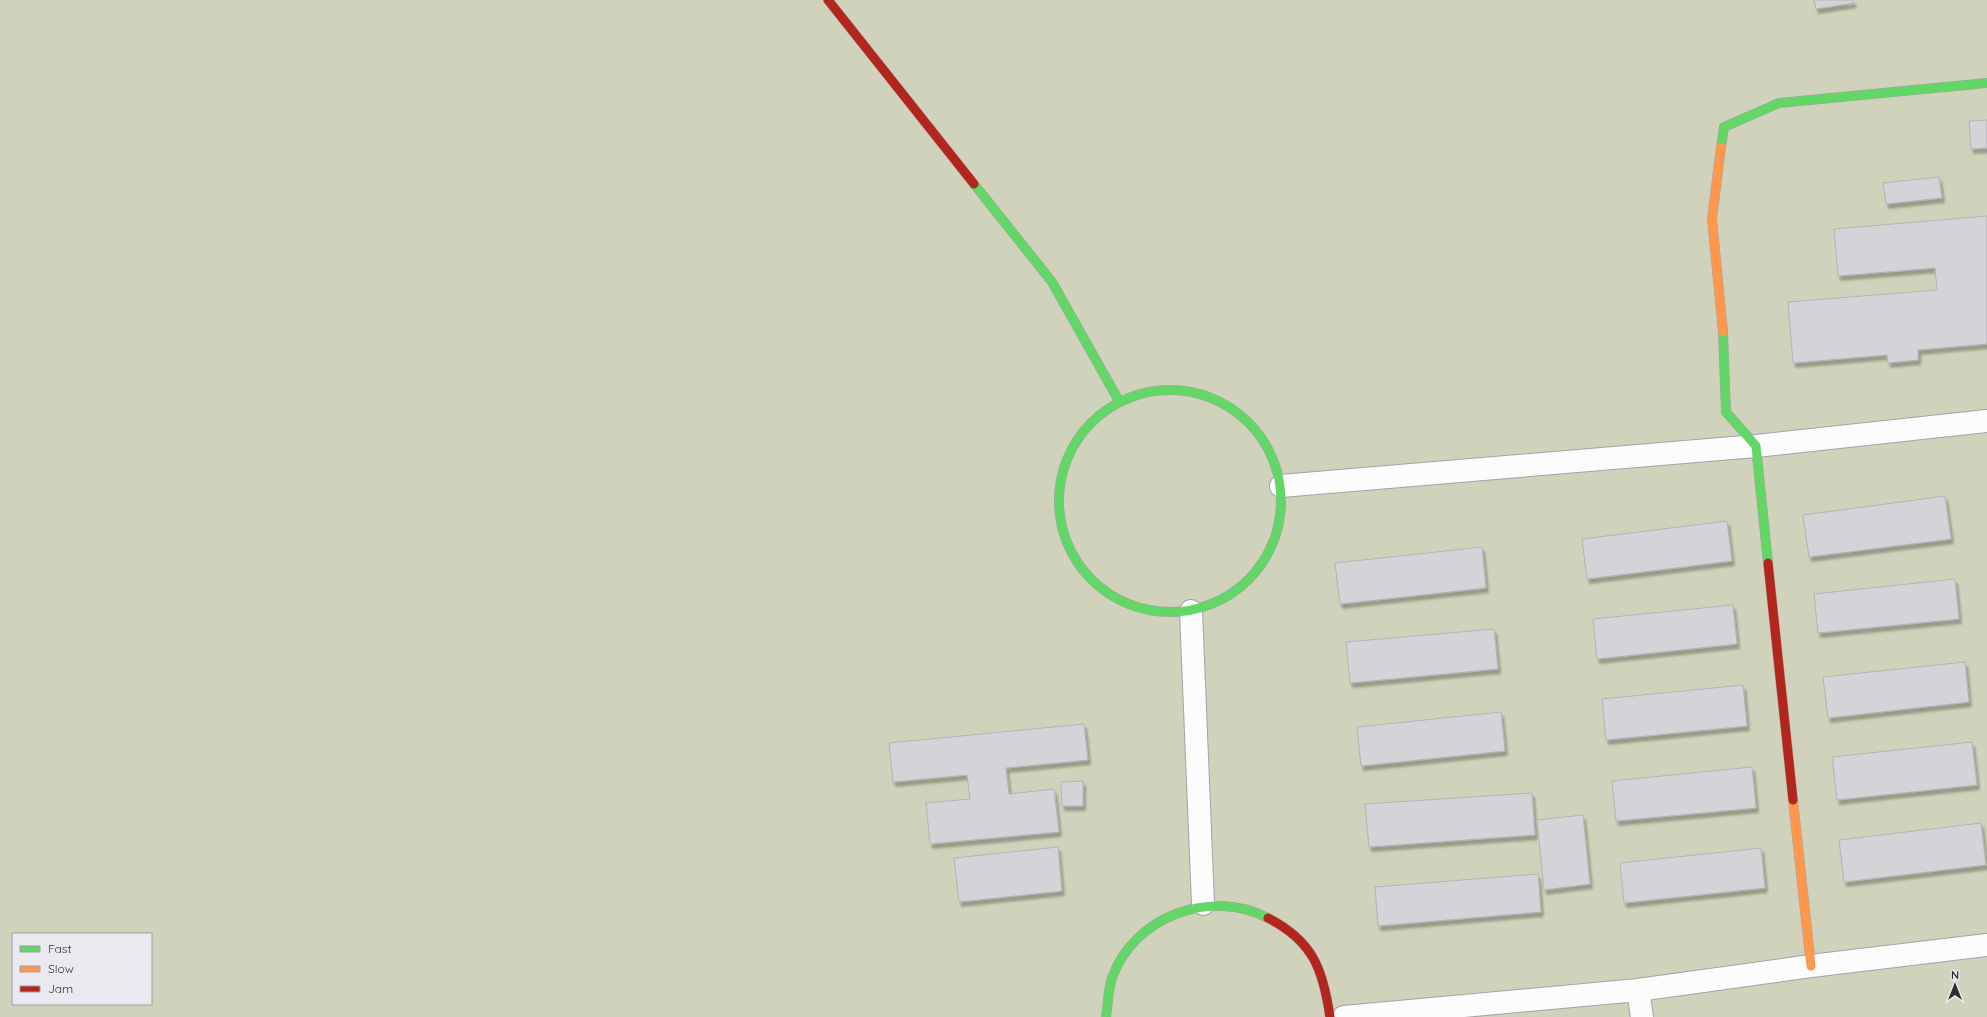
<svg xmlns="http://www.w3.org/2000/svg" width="1987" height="1017" font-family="Quicksand,sans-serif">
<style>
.green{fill:#d0d2bb;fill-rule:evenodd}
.building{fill:#d4d3d7;stroke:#b3b2b6;filter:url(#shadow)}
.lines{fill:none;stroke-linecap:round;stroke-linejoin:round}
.street-casing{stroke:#a4a2a6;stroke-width:24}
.fast-casing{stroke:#a4a2a6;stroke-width:10}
.slow-casing{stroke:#a4a2a6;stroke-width:10}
.jam-casing{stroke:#a4a2a6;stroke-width:10}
.street{stroke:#fcfcfd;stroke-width:22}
.fast{stroke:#63d668;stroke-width:9}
.slow{stroke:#ff974d;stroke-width:9}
.jam{stroke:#b3261e;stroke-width:9}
</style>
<defs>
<filter id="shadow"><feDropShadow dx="2.5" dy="4.5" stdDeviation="1" flood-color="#0004"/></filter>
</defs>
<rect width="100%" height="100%" fill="#ebeaef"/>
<!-- green -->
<path class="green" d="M0 0H1987V1017H0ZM13 934H151V1004H13Z"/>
<!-- building -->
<path class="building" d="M1814 0H1853L1854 3 1816 9Z
M1987 120V148L1971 149 1969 121Z
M1939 177 1942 198 1886 204 1883 183Z
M1987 216V344L1918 350V360L1888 363 1887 355 1793 363 1788 302 1937 290 1935 268 1838 276 1834 229Z
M1945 496 1951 539 1809 557 1803 515Z
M1727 521 1732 561 1587 579 1582 539Z
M1482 547 1486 588 1340 604 1335 563Z
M1955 579 1959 619 1818 633 1814 594Z
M1733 605 1737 644 1597 659 1593 619Z
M1494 629 1498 669 1350 683 1346 642Z
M1965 662 1969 702 1828 718 1823 677Z
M1743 685 1747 726 1606 740 1602 699Z
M1501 712 1505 751 1361 766 1357 727Z
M1084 724 1088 760 1006 768 1009 794 1054 789 1059 832 930 844 926 803 970 799 967 775 893 782 889 743Z
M1972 742 1977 785 1837 800 1832 757Z
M1752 767 1756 808 1616 821 1612 781Z
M1083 781V806H1062L1061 782Z
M1532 793 1535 835 1369 847 1365 804Z
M1583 815 1590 884 1544 890 1537 820Z
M1981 823 1986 865 1844 882 1839 840Z
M1058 847 1062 891 959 902 954 858Z
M1761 848 1765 888 1624 903 1620 863Z
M1538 874 1541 912 1378 926 1375 887Z"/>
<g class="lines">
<!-- street casing -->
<g class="street-casing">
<path id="street" d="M1281 486 1756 446 1987 421
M1191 611 1203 904
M1638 990 1642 1017
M1344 1017 1638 990 1811 966 1987 945"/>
</g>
<!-- fast casing -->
<g class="fast-casing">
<path id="fast" d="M1721 147 1724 127 1779 103 1987 83
M974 184 1052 282 1119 401
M1723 332 1726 412 1756 446 1768 563
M1059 501a111 111 0 1 1 222 0a111 111 0 1 1-222 0Z
M1106 1017C1108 1005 1108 990 1112 978 1134 916 1211 888 1268 918"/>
</g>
<!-- slow casing -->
<g class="slow-casing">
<path id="slow" d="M1721 147 1712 219 1723 332
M1793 800 1811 966"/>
</g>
<!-- jam casing -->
<g class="jam-casing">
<path id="jam" d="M828 0 974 184
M1768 563 1793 800
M1268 918C1313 941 1323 969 1330 1017"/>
</g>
<!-- street -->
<use href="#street" class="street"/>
<!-- fast -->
<use href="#fast" class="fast"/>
<!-- slow -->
<use href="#slow" class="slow"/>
<!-- jam -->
<use href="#jam" class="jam"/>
</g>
<!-- legend -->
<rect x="12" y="933" width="140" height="72" fill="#eae9f0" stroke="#9f9ea4"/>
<rect x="20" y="946" width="20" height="6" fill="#63d668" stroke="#9f9ea4"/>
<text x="48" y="953" font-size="12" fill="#2e2e31">Fast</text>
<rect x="20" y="966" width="20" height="6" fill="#ff974d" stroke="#9f9ea4"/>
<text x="48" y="973" font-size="12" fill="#2e2e31">Slow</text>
<rect x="20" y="986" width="20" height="6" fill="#b3261e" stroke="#9f9ea4"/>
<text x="48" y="993" font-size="12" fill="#2e2e31">Jam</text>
<!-- north arrow -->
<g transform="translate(1955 985)" stroke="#eae9f0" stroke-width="3" paint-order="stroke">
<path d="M0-3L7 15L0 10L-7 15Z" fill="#2e2e31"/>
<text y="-6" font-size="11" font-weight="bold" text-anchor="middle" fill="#2e2e31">N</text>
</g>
</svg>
